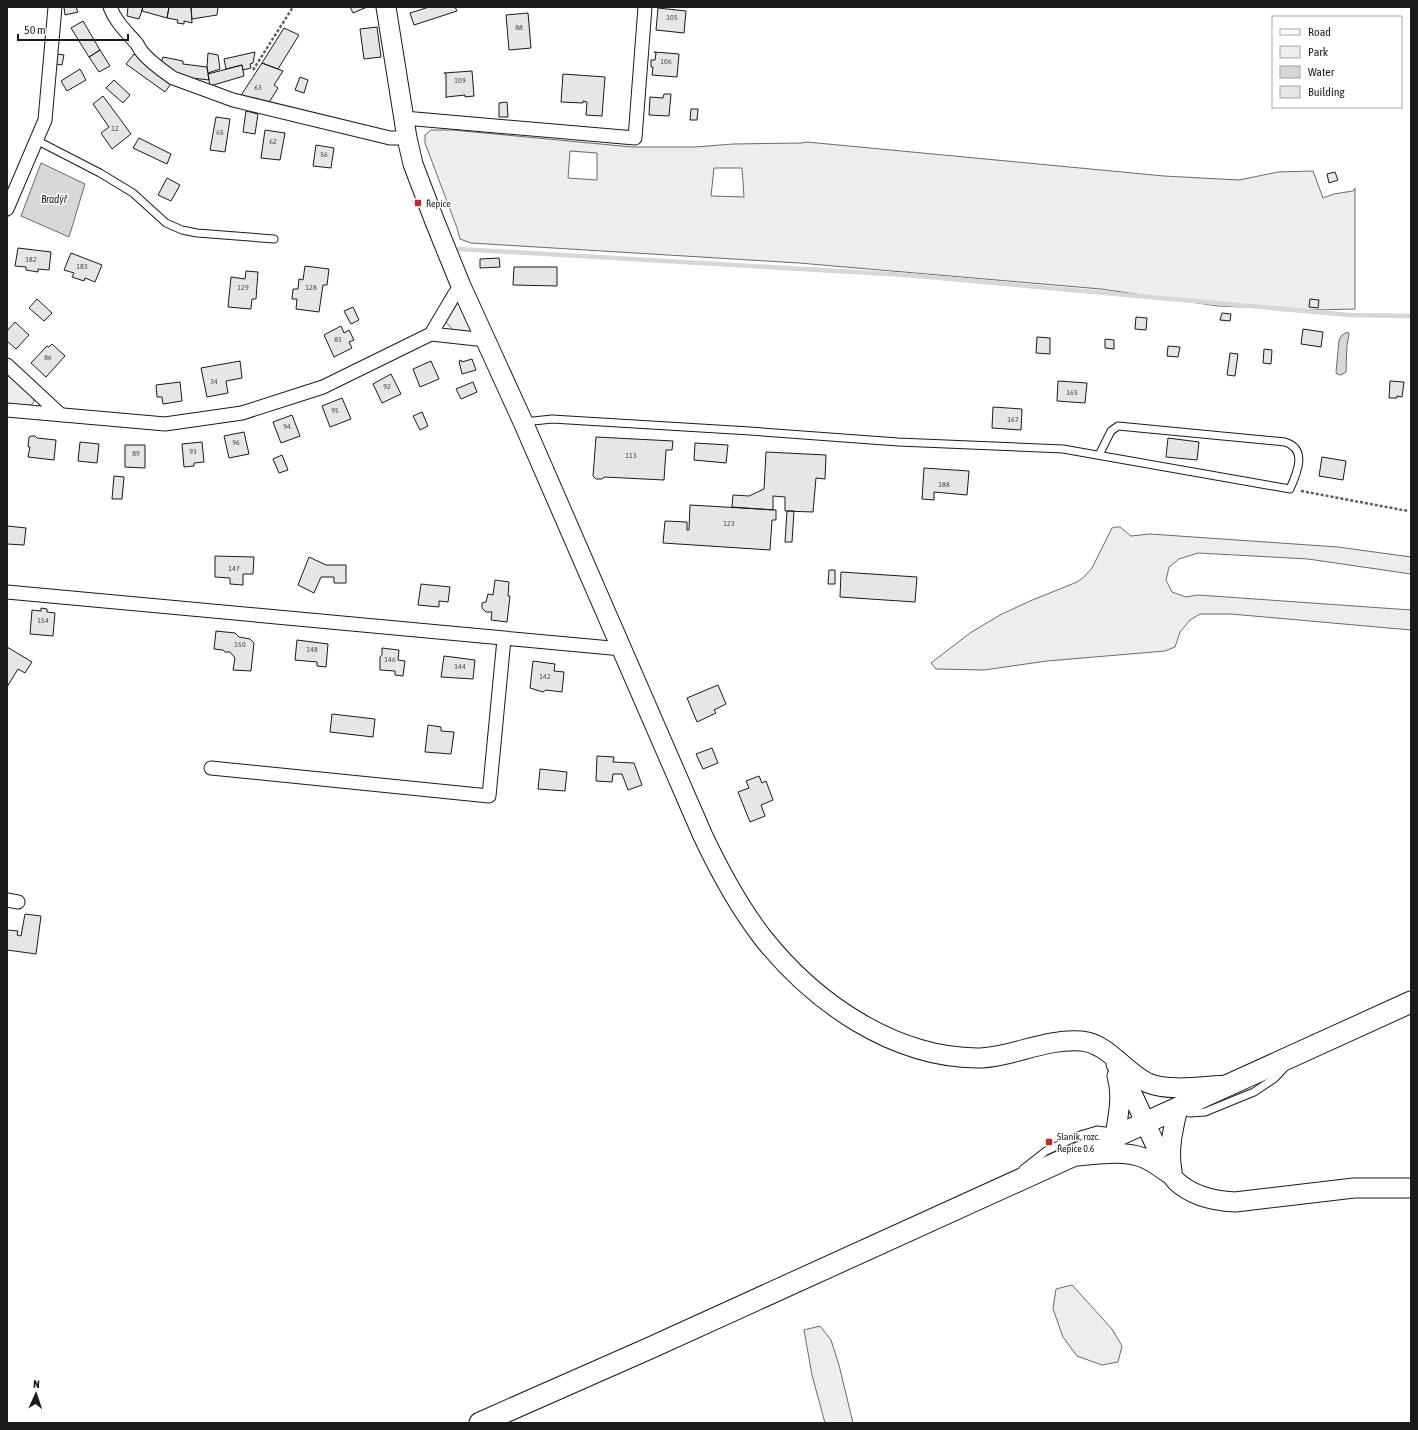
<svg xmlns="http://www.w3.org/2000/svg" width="1418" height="1430" font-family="'Asap Condensed',sans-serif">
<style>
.green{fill:#ededed;stroke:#6a6a6a;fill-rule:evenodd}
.water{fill:#d7d7d7;stroke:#6a6a6a}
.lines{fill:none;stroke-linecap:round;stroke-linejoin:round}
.stream{stroke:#d7d7d7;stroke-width:4.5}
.building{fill:#e6e6e6;stroke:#1a1a1a}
.lane-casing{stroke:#1a1a1a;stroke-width:9}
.street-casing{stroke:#1a1a1a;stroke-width:15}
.secondary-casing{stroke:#1a1a1a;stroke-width:21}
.primary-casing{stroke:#1a1a1a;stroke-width:23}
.path{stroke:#5f5f5f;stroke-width:2.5;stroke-dasharray:3 2;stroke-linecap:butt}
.lane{stroke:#fff;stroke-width:7}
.street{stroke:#fff;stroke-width:13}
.secondary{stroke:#fff;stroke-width:19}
.primary{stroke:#fff;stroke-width:21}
.poi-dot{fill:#c62828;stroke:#fff;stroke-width:1.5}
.labels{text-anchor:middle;stroke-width:3;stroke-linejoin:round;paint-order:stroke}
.number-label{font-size:8px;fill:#4d4d4d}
.poi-label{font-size:10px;fill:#1a1a1a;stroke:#fff;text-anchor:start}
.water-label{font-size:11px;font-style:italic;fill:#1a1a1a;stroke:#fff}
</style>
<rect width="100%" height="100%" fill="#fff"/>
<!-- green -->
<path class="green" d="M431 130H453L632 147H695L733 144 801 143 807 142 1164 176 1239 180 1278 172 1313 171 1323 198 1334 194 1353 191 1355 188V309L1315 310 1218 306 1101 289 799 263 471 243 460 239 457 228 425 143V135ZM570 151 597 153V180L568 178ZM714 168H742L744 197 711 196Z
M456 302H460L474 329 472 333 453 330 446 322V319Z
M7 370 33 395 34 402C28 410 16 406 7 405Z
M1116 527H1120L1131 536 1150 534 1338 547 1411 557V574L1308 559 1198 553 1179 559 1169 567 1166 580 1172 592 1186 597 1198 595 1411 610V630L1231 614H1200L1190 620 1180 632 1175 647 1165 651 1047 661 984 670 936 669 931 663 970 633 1000 615 1030 601 1077 582 1084 577 1092 568 1112 528Z
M1072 1285 1112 1329 1122 1346 1118 1362 1102 1365 1077 1356 1063 1337 1053 1309 1056 1289Z
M820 1326 831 1340 839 1365 853 1423H825L812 1375 804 1330Z"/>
<!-- water -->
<path class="water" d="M41 163 85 184 69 237 21 216Z
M1348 332 1349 334 1347 345 1346 372 1341 375 1337 374 1336 372 1339 340 1342 335Z"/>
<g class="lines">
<!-- stream -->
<path class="stream" d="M459 249 906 275 1349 315 1411 316"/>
</g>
<!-- building -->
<path class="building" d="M64 7H76L78 12 65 15Z
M128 7H143L139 19 127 16Z
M143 7H169L167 18 142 11Z
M169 7H191L192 23 184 21V24L177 23 178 20 167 18Z
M191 7H218L217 15 192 19Z
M350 7H367L353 13Z
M429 7H455L457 11 414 25 410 13Z
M658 8 686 11 684 33 656 30Z
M528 13 531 48 509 50 506 15Z
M83 21 100 50 89 57 71 28Z
M377 27 381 57 364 59 360 29Z
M284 28 299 35 278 69 262 63Z
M100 50 110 66 99 72 89 57Z
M255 52 253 63 250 64 251 68 243 70 242 65 226 69 224 59Z
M654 52 679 54 677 77 652 75 653 67H651V60H655L656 53Z
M208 53 218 55 220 69 208 73 207 67Z
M57 54 64 55 62 65 56 64Z
M134 54 173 81 165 92 126 64Z
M163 57 183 61V64L207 67 209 80 192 78 172 74 161 63Z
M262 63 283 71 274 85 278 88 268 104 240 97Z
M242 65 244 76 210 86 208 74Z
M80 69 86 80 67 91 61 81Z
M472 71 474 96 465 97V95L447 97 446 98V74L444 73Z
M563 74 605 77 602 116 586 115 587 102 583 101V103L561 102Z
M300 77 308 80 304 93 295 90Z
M114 80 130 95 123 103 106 88Z
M664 94H671L669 116 649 115 650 97 663 98Z
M103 96 131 134 112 149 101 133 109 127 93 104Z
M507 102 508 117H499V103Z
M691 109H698L697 120H690Z
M246 111 258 114 255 134 243 132Z
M216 117 230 119 225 152 210 150Z
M265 130 285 133 280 160 261 158Z
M139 138 171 154 167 164 133 148Z
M316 145 334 148 331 168 313 166Z
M1335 172 1338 180 1329 183 1327 174Z
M167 178 180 185 171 201 158 195Z
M18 248 51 252 49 270 38 269V272L26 270V267L15 266Z
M71 253 102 265 95 282 85 278 84 281 72 277 74 273 64 270Z
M499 258 500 267 480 268V259Z
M305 266 329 269 327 285H323L319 312 296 309 297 299H292L293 289H298L299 279 303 280Z
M514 267H557V286L513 285Z
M246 271 258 272 256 299H252L251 309 228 307 231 277 245 279Z
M37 299 52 313 44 321 29 308Z
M1310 299 1319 300 1318 308 1309 307Z
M353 307 359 320 351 324 344 311Z
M1222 313 1231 314 1230 321 1220 320Z
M1136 317 1147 318 1146 330 1135 329Z
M15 322 29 335 16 349 7 341V331Z
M341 326 344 333 349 330 354 340 349 342 352 348 334 357 324 335Z
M1303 329 1323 332 1321 347 1301 344Z
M1037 337 1050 338V354L1036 353Z
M1105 339 1114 340V349L1105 348Z
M52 344 65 356 46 377 31 363 47 346 49 347Z
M1168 346 1180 347 1178 357 1167 356Z
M1264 349 1272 350 1271 364 1263 363Z
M1230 353 1238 354 1235 376 1227 375Z
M472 359 476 370 462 374 459 361 461 360 462 362Z
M240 361 242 378 226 381 228 393 207 397 201 368Z
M431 361 439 379 420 387 413 369Z
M391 374 401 394 382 403 373 384Z
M1058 381 1087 383 1085 403 1057 401Z
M1390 381 1404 382 1402 397 1397 396V398H1389Z
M180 382 182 401 163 404 162 397H157L156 385Z
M473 382 477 392 461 399 456 389Z
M342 398 351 419 330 427 322 406Z
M993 407 1022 409 1021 430 992 428Z
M422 412 428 426 420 430 413 416Z
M292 415 300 436 281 443 273 422Z
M244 432 249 454 229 458 224 436Z
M31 436H35L37 438 56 440 54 460 28 457 30 447H28L29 437Z
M596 437 673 441 672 450H666L664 480 604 477 602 479H596L593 476Z
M1168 438 1199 442 1197 460 1166 457Z
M80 442 99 444 97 463 78 461Z
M202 442 204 462 194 463V466L184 467 182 444Z
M695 443 728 445 726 463 694 460Z
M125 445H145V468L125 467Z
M766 452 826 455 825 479 816 478 813 512 785 511V497L773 496V510L732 507 733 495 749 496 764 489Z
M282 455 288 470 279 473 273 459Z
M1322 457 1346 461 1343 480 1319 476Z
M924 468 969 471 967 495 934 492V500L922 499Z
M114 476 124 477 122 499H112Z
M690 505 776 510V520H772L770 550 663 543 665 521 687 522V530H689Z
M787 511H794L792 542H785Z
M7 526 26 528 24 545 7 544Z
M215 556 254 557 253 574H243V585L230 584V578L215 577Z
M309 557 326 565H346V583H334V577H321L314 593 298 585Z
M829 570H835V584H828Z
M841 572 917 577 915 602 840 597Z
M495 580 509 582 508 596H510L507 622 491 620 492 612H486L482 608V603L486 602 488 594 493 595Z
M421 584 450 587 448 602 439 601V607L418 605Z
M41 608 47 609V612L55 613 53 636 30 634 32 610 41 611Z
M216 631 235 633 239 637 250 639 254 643 251 671 233 670 235 658 230 652H225L223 650 214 649Z
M297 640 328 644 326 667 317 666V662L295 660Z
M7 647 32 662 25 673 18 669 7 687Z
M382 648 399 650 398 660 405 661 403 676 395 675V671L380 670V657L382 655Z
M444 656 475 660 473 679 441 677Z
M533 661 555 664 554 671 564 672 562 692 546 690 543 692 530 688Z
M718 685 726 704 714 710 716 713 697 722 687 698Z
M332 714 375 719 373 737 330 732Z
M428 725 441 727V731L454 732 451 754 425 752Z
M712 748 718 763 703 769 696 754Z
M597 756 614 757 613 762 634 763 642 785 628 790 622 774H613L612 782 596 781Z
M540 769 567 772 565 791 538 789Z
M759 776 762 783 766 781 773 800 761 805 765 816 750 822 738 792 749 788 746 781Z
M25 914 41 916 36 954 7 950V930L18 931 17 935 21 936Z"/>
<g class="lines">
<!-- lane casing -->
<g class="lane-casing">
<path id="lane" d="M36 140 100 173 133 193 166 223 182 230 197 233 274 239
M524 422 552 419 750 431 898 442 1063 449 1290 489C1297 473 1308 449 1285 442L1118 426 1111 431 1099 455
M1184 1110 1190 1113 1205 1112 1254 1092 1275 1078 1287 1065
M1023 1169 1046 1151 1080 1135 1097 1130 1105 1131 1111 1134"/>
</g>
<!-- street casing -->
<g class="street-casing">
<path id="street" d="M110 7C116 23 127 32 137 44 139 47 140 50 142 52 150 62 163 71 173 78L233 100 390 138H407
M404 118 635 138 645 7
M7 209 45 120 55 7
M431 334 454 295 461 286
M7 365 61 415
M7 410 165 424 242 413 323 387 431 334 486 340
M7 592 622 649
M211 768 489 796 504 639
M7 900 18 902"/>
</g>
<!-- secondary casing -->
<g class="secondary-casing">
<path id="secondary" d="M386 7 407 138 413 164 435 222 461 286 523 422 703 836C720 872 739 907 763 938 814 1002 892 1057 977 1058 1010 1058 1046 1038 1081 1041 1108 1043 1124 1072 1148 1083 1170 1092 1203 1086 1227 1085
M1116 1064C1132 1089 1142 1117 1155 1144 1160 1156 1167 1171 1176 1181 1192 1196 1214 1201 1235 1202L1354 1188H1411
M1115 1136C1118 1116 1123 1096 1117 1076
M1078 1156C1100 1154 1123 1150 1144 1158 1153 1162 1161 1168 1168 1173
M1172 1171C1168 1149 1173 1129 1178 1108"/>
</g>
<!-- primary casing -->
<g class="primary-casing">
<path id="primary" d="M480 1423 650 1348 1411 1002"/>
</g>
<!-- path -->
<path class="path" d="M253 70 293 7
M1301 491 1408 511"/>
<!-- lane -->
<use href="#lane" class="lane"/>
<!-- street -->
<use href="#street" class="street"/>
<!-- secondary -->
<use href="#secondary" class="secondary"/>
<!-- primary -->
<use href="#primary" class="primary"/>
</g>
<!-- markers -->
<g class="poi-dot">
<rect x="414" y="199" width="8" height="8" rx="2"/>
<rect x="1045" y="1138" width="8" height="8" rx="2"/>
</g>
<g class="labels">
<!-- number labels -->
<g class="number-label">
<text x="672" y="20">105</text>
<text x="519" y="30">88</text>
<text x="666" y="64">106</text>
<text x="460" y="83">109</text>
<text x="258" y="90">63</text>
<text x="115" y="131">12</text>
<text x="220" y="135">65</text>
<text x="273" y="144">62</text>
<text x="324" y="157">56</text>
<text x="31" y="262">182</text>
<text x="82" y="269">183</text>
<text x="243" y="290">129</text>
<text x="311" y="290">128</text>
<text x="338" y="342">83</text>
<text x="48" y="360">86</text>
<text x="214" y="384">34</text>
<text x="387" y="389">92</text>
<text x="1072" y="395">165</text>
<text x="335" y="413">95</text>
<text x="1013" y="422">167</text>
<text x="287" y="429">94</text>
<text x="236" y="445">96</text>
<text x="193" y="454">93</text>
<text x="136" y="456">89</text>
<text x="631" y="458">113</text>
<text x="944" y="487">188</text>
<text x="729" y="526">123</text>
<text x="234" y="571">147</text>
<text x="43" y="623">154</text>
<text x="240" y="647">150</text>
<text x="312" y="652">148</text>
<text x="390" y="662">146</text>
<text x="460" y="669">144</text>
<text x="545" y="679">142</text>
</g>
<!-- poi labels -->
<g class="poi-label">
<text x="426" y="207">Řepice</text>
<text x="1057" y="1140">Slaník, rozc.<tspan x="1057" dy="12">Řepice 0.6</tspan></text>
</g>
<!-- water labels -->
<g class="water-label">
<text x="54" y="203">Bradýř</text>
</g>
</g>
<!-- border -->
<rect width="1418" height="1430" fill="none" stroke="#1a1a1a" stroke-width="16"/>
<!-- legend -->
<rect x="1272" y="16" width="130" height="92" fill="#ffffff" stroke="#a3a3a3"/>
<rect x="1280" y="29" width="20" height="6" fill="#ffffff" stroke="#a3a3a3"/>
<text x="1308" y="36" font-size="12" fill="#1a1a1a">Road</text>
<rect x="1280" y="46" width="20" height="12" fill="#ededed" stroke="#a3a3a3"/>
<text x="1308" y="56" font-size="12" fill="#1a1a1a">Park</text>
<rect x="1280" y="66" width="20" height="12" fill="#d7d7d7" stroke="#a3a3a3"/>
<text x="1308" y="76" font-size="12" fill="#1a1a1a">Water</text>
<rect x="1280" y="86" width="20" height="12" fill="#e6e6e6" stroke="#a3a3a3"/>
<text x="1308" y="96" font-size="12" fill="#1a1a1a">Building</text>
<!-- north arrow -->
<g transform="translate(36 1394) rotate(3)" stroke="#ffffff" stroke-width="3" paint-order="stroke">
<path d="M0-3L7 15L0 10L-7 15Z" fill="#1a1a1a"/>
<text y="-6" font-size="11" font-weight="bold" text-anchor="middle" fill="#1a1a1a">N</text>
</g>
<!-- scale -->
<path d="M18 34v6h110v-6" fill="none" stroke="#1a1a1a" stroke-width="2"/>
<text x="24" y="34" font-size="12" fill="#1a1a1a" stroke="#ffffff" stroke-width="3" paint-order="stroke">50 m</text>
</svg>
